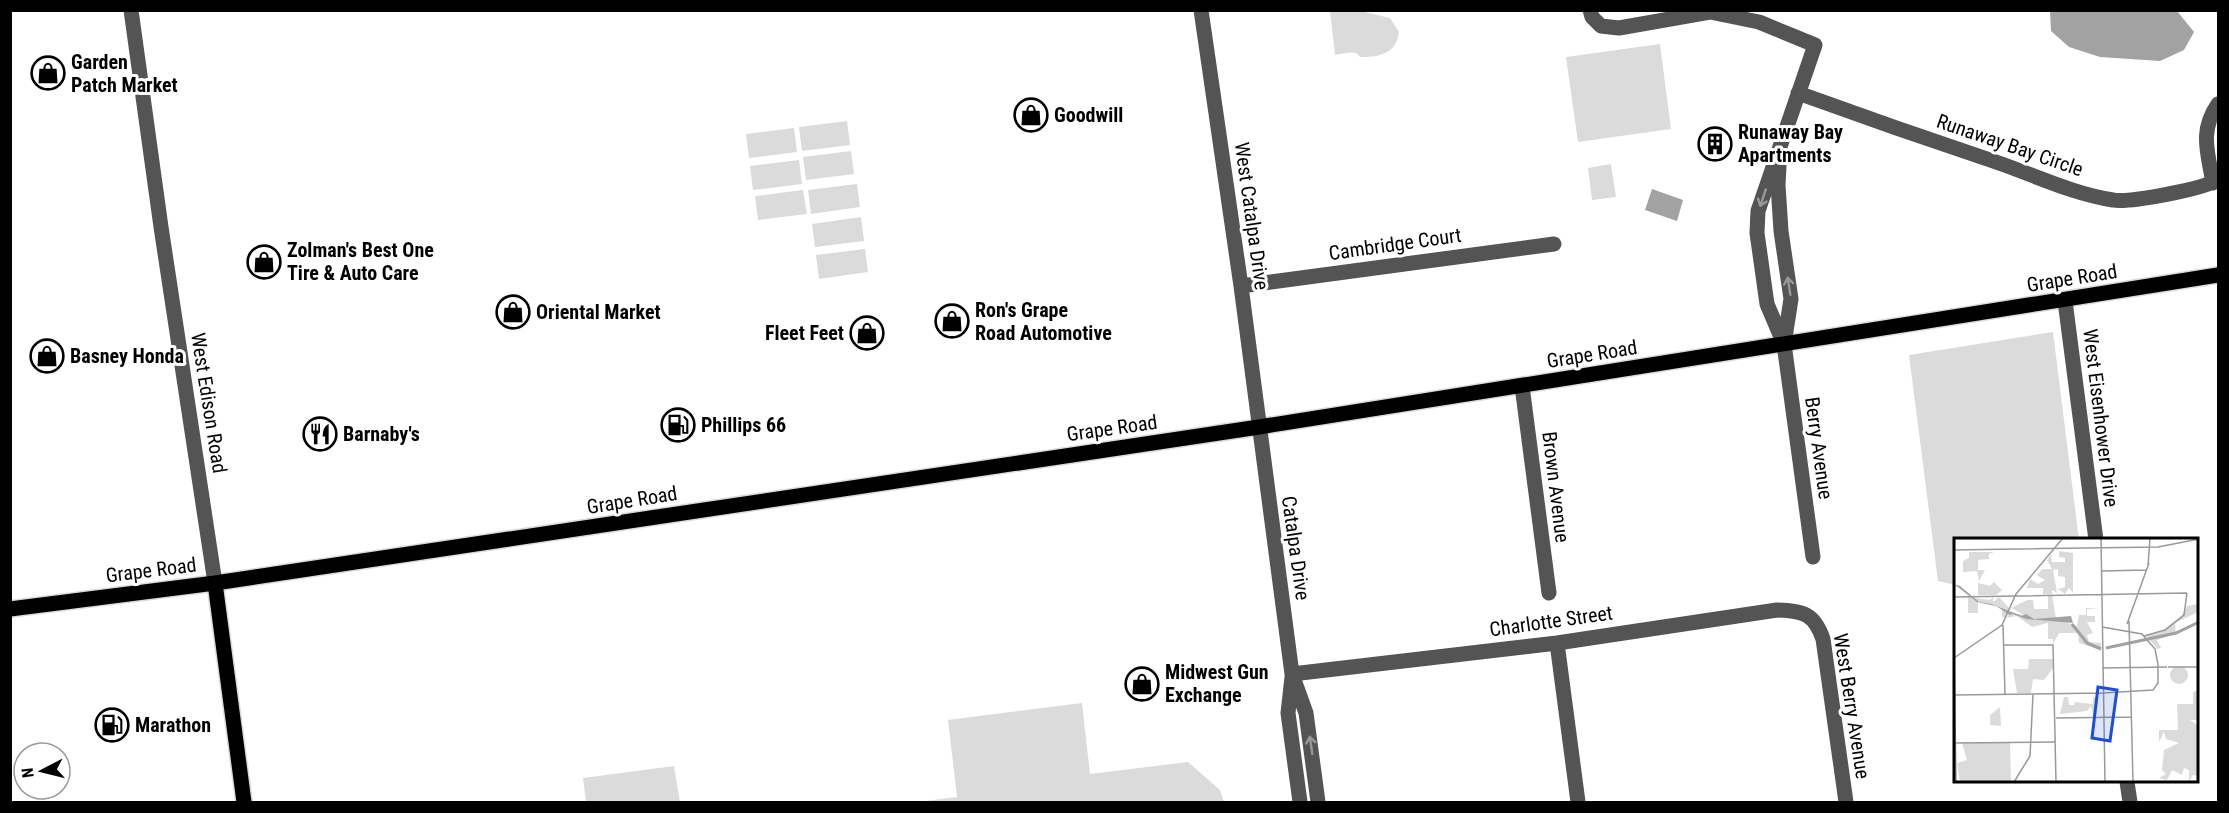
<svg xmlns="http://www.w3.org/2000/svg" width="2229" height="813" font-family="'Roboto Condensed',sans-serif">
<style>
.green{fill:#dbdbdb}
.water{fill:#a2a2a2}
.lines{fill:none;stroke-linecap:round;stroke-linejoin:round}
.major-casing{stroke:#dbdbdb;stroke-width:18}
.minor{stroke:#545454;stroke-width:15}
.major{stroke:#000;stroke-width:15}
.oneway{stroke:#989898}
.labels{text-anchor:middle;stroke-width:6;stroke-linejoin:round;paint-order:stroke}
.poi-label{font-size:20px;font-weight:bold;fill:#000;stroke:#fff;text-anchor:start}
.street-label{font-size:20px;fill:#000;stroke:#fff}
.inset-river{fill:none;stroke:#a2a2a2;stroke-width:3}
.inset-road{fill:none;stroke:#999;stroke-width:1.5}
.view{fill:#1d4ed8;fill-opacity:0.15;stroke:#1d4ed8;stroke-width:3}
.inset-edge{fill:none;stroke:#000;stroke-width:3}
</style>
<rect width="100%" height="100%" fill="#fff"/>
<!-- green -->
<path class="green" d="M1330 11H1360L1390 18 1399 32C1397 52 1381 57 1363 57 1356 57 1362 55 1355 53 1349 52 1340 54 1335 55Z
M1660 44 1671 129 1578 142 1566 57Z
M847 121 850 145 802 151 799 127Z
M794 128 797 152 749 158 746 134Z
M851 151 854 174 806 180 803 157Z
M799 160 802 184 753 190 750 166Z
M1611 164 1616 197 1592 200 1588 168Z
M857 184 860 207 811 214 808 190Z
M803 190 807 214 758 220 755 196Z
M861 217 864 241 815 247 812 224Z
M865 249 868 272 819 279 816 255Z
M2053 332 2079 540H1956V585L1938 581 1909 355Z
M1082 703 1090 774 1188 762 1220 790 1224 802H917L957 797 948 720Z
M674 766 680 802H586L583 778Z"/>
<!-- water -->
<path class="water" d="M2050 11H2177L2194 32 2184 50 2160 61 2100 57 2069 47 2051 31Z
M1652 189 1683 200 1677 221 1645 210Z"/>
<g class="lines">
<!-- major casing -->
<g class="major-casing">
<path id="major" d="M215 583 244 802
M10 609 215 583 1259 427 2218 275"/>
</g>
<!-- minor -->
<path class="minor" d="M131 10 161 227 215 583
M1201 10 1241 286 1292 674 1306 713 1318 802
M1590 10 1592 17 1601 26 1619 28 1710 12 1759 22 1815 45 1758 211 1757 233 1767 304 1784 344 1813 557
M1798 93C1864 117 1930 140 1996 162 2034 175 2073 194 2113 200 2128 203 2206 189 2218 179
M1779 166 1778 185 1781 231 1791 299 1784 344
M2213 183C2208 153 2199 131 2218 104
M1241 286 1554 244
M2065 301 2096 540
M1522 386 1549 593
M1557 643 1578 802
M1292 674 1557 643 1777 610C1803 611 1814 613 1823 639L1846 802
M1292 677 1288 713 1300 802
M2127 782 2130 802"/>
<!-- major -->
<use href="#major" class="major"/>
</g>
<!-- one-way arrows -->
<defs><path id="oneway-shaft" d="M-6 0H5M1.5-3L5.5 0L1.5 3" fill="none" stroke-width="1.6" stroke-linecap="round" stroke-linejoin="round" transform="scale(1.5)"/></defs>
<g class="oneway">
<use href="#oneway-shaft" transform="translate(1763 198) rotate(108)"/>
<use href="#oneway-shaft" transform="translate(1789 286) rotate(-99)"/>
<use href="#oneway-shaft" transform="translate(1311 745) rotate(-98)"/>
</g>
<!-- icons -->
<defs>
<g id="shop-ring" transform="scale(1.725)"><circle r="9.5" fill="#fff" stroke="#000" stroke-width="1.5"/><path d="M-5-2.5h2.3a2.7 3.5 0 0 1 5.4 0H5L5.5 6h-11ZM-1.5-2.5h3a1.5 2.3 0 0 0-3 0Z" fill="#000"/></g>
<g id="building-ring" transform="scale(1.725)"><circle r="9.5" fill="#fff" stroke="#000" stroke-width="1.5"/><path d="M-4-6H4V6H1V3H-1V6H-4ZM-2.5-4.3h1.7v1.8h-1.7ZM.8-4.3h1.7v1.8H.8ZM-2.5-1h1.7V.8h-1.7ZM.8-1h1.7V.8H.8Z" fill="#000"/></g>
<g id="fuel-ring" transform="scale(1.725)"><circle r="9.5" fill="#fff" stroke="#000" stroke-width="1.5"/><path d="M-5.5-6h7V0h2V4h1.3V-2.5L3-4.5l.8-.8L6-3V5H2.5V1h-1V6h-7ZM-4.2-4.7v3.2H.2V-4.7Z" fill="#000"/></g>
<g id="restaurant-ring" transform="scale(1.725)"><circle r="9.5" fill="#fff" stroke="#000" stroke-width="1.5"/><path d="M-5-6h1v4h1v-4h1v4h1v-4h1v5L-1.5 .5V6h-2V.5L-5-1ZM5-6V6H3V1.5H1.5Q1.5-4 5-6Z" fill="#000"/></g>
</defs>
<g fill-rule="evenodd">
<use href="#shop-ring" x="48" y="73"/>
<use href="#shop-ring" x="1031" y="115"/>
<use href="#building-ring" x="1715" y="144"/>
<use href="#shop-ring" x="264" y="262"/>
<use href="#shop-ring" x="513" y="312"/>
<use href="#shop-ring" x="952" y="321"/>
<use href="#shop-ring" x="867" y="333"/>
<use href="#shop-ring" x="47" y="356"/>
<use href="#fuel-ring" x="678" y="425"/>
<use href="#restaurant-ring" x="320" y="434"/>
<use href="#shop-ring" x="1142" y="684"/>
<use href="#fuel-ring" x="112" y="725"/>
</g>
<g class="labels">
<!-- poi labels -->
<g class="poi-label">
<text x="71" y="69">Garden<tspan x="71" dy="23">Patch Market</tspan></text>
<text x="1054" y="122">Goodwill</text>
<text x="1738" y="139">Runaway Bay<tspan x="1738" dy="23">Apartments</tspan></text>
<text x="287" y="257">Zolman's Best One<tspan x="287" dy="23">Tire &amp; Auto Care</tspan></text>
<text x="975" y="317">Ron's Grape<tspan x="975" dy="23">Road Automotive</tspan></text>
<text x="536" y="319">Oriental Market</text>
<text x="844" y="340" text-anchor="end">Fleet Feet</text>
<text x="70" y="363">Basney Honda</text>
<text x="701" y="432">Phillips 66</text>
<text x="343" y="441">Barnaby's</text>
<text x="1165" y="679">Midwest Gun<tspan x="1165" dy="23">Exchange</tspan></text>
<text x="135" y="732">Marathon</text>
</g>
<!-- street labels -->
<g class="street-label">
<text transform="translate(2010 145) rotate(19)" y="7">Runaway Bay Circle</text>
<text transform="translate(1252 216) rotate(82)" y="7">West Catalpa Drive</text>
<text transform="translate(1395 244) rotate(-8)" y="7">Cambridge Court</text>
<text transform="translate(2072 278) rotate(-9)" y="7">Grape Road</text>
<text transform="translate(1592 354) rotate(-9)" y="7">Grape Road</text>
<text transform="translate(209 403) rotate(81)" y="7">West Edison Road</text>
<text transform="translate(2101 418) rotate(83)" y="7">West Eisenhower Drive</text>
<text transform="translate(1112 428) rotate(-8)" y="7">Grape Road</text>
<text transform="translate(1819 448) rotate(82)" y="7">Berry Avenue</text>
<text transform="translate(1556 487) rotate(83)" y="7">Brown Avenue</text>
<text transform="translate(632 500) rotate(-9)" y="7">Grape Road</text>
<text transform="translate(1296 548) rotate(82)" y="7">Catalpa Drive</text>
<text transform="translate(151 570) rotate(-7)" y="7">Grape Road</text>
<text transform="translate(1551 621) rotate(-8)" y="7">Charlotte Street</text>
<text transform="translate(1852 706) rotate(81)" y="7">West Berry Avenue</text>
</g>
</g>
<!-- overview -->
<g transform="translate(1954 538)">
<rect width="244" height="244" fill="#fff"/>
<path d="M105 13 119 15V55L115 50 111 56 104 51 111 49V39L104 38V31L99 32 103 55 98 52V56H89V50H73L76 41 84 46 91 42 83 37 88 31H98L93 22 97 16 98 24H111V20L105 19ZM15 14H40L35 16V21L24 22V32H31L25 43 23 33 9 34V23L15 20ZM40 44 48 52 42 57H24V45L36 48ZM94 57H98L102 81 123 88 125 77H132V70H147L133 71V78H141V84H133L139 95 133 97 135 104 147 105V112L125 105 124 95H105L99 106V101H94V85L78 89 63 78 53 80 55 74 70 77 57 70 73 62H79L80 71H94ZM14 59 36 62 39 59V64L45 59 55 70 52 79H48V70L24 64V75H14ZM244 66V74L221 85 222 96 203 102 207 110 203 111 192 97 207 94 228 77 233 68ZM75 121H99V130L90 142 79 141 77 155H63L59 131H74ZM216 137a9 9 0 1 1 18 0a9 9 0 1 1-18 0ZM244 152V182H236L244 187V238L239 237 235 244V232L230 230 228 237 218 232 213 242 205 240 212 236 208 232 210 212 225 205 212 201 210 194 205 204V192H224L223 166H239V154ZM139 158 143 163 140 179 137 168 133 173 106 176 110 159H114L115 167H120L121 164 139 166ZM46 169 47 188 36 187V177ZM8 205H56L57 244H6L3 225 13 222Z" fill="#dbdbdb"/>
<path d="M0 46 6 48 25 64 37 66 68 78 72 76 80 81 117 78 119 85 72 81 59 76 56 77 42 68 23 64Z" fill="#a2a2a2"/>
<path class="inset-river" d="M118 86 133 105 147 111M152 110 222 95 245 84"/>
<path class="inset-road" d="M147 0 151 244M0 12 204 9 245 1M194 28 196 0M147 33 192 32M0 59 233 55M175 83 179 244M173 86 195 25M49 87 51 156M148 89 188 96 201 111 204 126V145L199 152 149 155M190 98 211 92 230 77 233 55M49 107H99L102 244M0 111 2 244M0 120 48 87 62 56 109 0M214 129H245M148 130 213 129M0 157 149 155M102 180 177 179M0 205 102 204M60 244 76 218 79 156"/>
<path class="view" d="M144 149 163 152 156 203 138 200Z"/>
<rect width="244" height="244" class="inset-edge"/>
</g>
<!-- border -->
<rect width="2229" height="813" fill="none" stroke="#000000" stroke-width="24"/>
<!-- north arrow -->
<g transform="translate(42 771) rotate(263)"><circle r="28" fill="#ffffff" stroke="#999999" stroke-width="1.5"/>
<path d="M0-4.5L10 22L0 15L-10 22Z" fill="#000000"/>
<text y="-9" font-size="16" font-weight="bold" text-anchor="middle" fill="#000000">N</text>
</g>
</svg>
